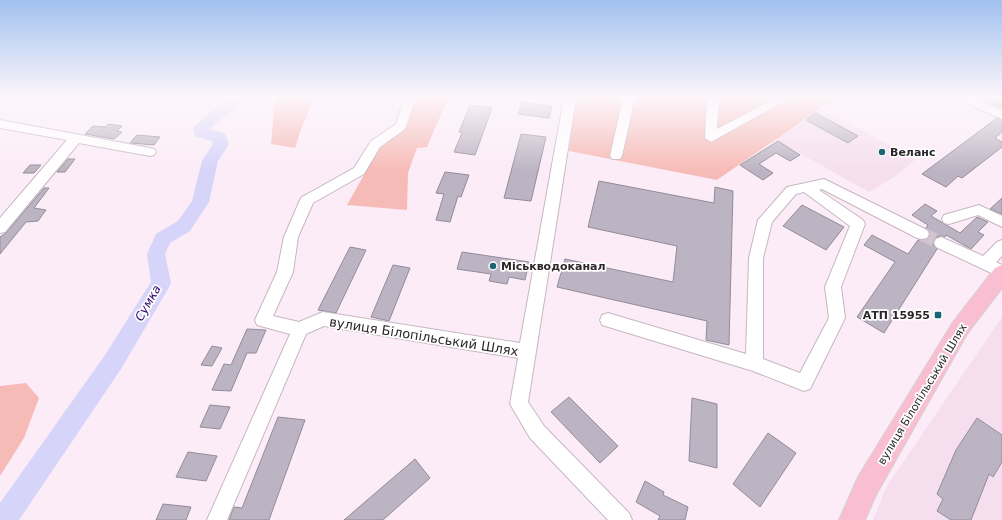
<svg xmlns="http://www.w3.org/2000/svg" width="1002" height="520" font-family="'DejaVu Sans',sans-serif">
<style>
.built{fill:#f5dfef}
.green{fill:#f6bbb7}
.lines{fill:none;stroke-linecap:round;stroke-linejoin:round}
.river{fill:#d6d5f9;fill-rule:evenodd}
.building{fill:#bdb4c3;stroke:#938b99}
.minor-tunnel{stroke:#d1c4ce;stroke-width:14;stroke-dasharray:14 6;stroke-linecap:butt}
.minor-casing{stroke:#c6b7c2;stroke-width:2}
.major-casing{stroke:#d5d4d4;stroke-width:2}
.minor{fill:#fff;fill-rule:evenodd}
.major{fill:#f9bed2;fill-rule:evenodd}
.poi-dot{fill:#1e6574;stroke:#fefefe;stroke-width:1.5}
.labels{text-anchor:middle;stroke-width:3.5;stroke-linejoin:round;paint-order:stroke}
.poi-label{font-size:11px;font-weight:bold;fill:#2b262a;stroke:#fefefe;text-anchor:start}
.street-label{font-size:11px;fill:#2b262a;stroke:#fefefe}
.water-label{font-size:12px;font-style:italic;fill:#2c0970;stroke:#fefefe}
.near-street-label{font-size:13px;fill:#2b262a;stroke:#fefefe}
</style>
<rect width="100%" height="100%" fill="#fbecf7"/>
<!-- built -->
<path class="built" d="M822 109 887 144 915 160 893 178 869 192 776 140Z
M1002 317V520H873L887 486Z"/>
<!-- green -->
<path class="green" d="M275 98H314L300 132 295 148 271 144Z
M412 98H448L427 147 417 148 408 173 407 210 347 205 379 148 404 126Z
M577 98H836L717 180 569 151Z
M26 383 39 398 24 438 0 476V386Z"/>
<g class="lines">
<!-- river -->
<path class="river" d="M228 98H243L234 108 210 129V130L225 133 229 144 218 161 209 202 190 231 170 243 165 254 171 283 168 289 121 369 19 520H0V503L105 355 151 282 147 254 156 234 178 221 192 201 202 161 213 144 212 141 197 137 194 134V127Z"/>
</g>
<!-- building -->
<path class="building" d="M979 98H1002V108Z
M522 102 552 106 549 118 518 114Z
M470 105 492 108 475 155 454 152 462 133 459 132Z
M816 113 823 117 858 136 848 143 806 120Z
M997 118 1002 120V132L995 138 1002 142V147L962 178 958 176 946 187 922 174Z
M108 124 122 126 117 131 122 132 114 139 85 134 93 126 106 127Z
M521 134 546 137 531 201 504 198Z
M137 135 160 137 154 145 130 143Z
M778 141 800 155 790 161 776 153 759 164 773 173 763 180 740 165Z
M68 159H75L65 172H57Z
M30 165H41L34 173H23Z
M445 172 469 175 461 197 458 196 450 222 436 220 444 194 436 193Z
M599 181 714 203 715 187 733 191 729 345 706 340 707 321 557 287 565 259 673 282 677 246 588 227Z
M44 188H49L34 208 46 210 38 221 26 222 0 254V237L6 233Z
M1002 198V214L990 209Z
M925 204 937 211 931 216 960 233 977 217 988 222 978 232 984 235 971 249 946 235 945 237 940 236 935 238 933 244 937 249 884 333 857 317 895 262 864 245 872 235 908 254 918 240 927 239 930 235 926 228 928 225 912 215Z
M802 205 844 227 826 250 783 226Z
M350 247 366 250 336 313 318 310Z
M462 252 529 262 525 280 509 277 507 284 489 281 491 274 457 269Z
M393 265 410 268 389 321 371 317Z
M247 329 266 330 256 353H247L231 391 212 390 224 364 231 365Z
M212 346 222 348 212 366 201 365Z
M569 397 618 446 600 463 551 412Z
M692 398 717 404V468L689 461Z
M210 405 230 407 220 429 200 427Z
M278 417 305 420 269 520H229L234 507 242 508Z
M977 418 1002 435V462L993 477 989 474 971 520H951L937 511 943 499 937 494 956 450Z
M768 433 796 453 760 507 733 484Z
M188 452 217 456 206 481 176 477Z
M415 459 430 478 383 520H344Z
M645 481 664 492 663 495 688 507 685 520H658L660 516 636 502Z
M163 504 191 507 186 520H156Z"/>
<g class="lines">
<!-- minor-tunnel -->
<path class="minor-tunnel" d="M922 234 941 243"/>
<!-- minor casing -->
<g class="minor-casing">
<path id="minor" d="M404 98H416L405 129 380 147 364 174 313 203 298 237 293 272 273 316 299 322 323 312 520 343 564 98H576L528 402 544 426 629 513 632 520H608L530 438 510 404 518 358 324 326 306 334 227 520H207L290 334 257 325 255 320 277 272 284 237 300 200 302 197 354 168 371 141 396 124Z
M623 98H635L622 156 620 159H612L610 156Z
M707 98H719L717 129 776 98H790L711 142 705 138Z
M957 98H972L1002 111V119L959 100Z
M0 120 150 148 154 149 156 152 154 155 150 156 79 143 5 232 0 233V218L67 140 0 128Z
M824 179 927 230 929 234 927 238 922 239 917 238 822 189 819 190 863 220 865 224 841 287 845 318 810 389 804 391 753 371 602 325 600 320 602 315 608 313 746 354 749 258 758 220 787 187ZM804 192 850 226 825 287 829 318 800 373 763 359V258L772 222 796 194Z
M979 205 1002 216V227L978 215 949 224 944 223 942 219 944 215Z
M941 237 983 256 997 242 1002 240V256L996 262 1002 265V278L936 247 934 243 936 239Z"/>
</g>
<!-- major casing -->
<g class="major-casing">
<path id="major" d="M1002 265V288L967 334 876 495 865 520H839L858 477 953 322 995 268Z"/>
</g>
<!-- minor -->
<use href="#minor" class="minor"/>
<!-- major -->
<use href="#major" class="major"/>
</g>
<!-- sky -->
<linearGradient id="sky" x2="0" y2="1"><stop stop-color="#a1c1ef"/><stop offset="0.57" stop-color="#fdf6fb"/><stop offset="1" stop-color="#fdf6fb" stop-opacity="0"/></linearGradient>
<rect width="1002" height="171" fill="url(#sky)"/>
<!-- markers -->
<g class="poi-dot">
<circle cx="882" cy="152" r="4"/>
<circle cx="493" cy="266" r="4"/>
<rect x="934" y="311" width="8" height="8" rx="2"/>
</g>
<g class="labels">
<!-- poi labels -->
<g class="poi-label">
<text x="890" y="156">Веланс</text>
<text x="501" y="270">Міськводоканал</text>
<text x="930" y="319" text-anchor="end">АТП 15955</text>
</g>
<!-- street labels -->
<g class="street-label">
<text transform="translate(922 394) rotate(-59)" y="4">вулиця Білопільський Шлях</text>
</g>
<!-- water labels -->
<g class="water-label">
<text transform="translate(148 303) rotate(-60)" y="4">Сумка</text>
</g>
<!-- near-street labels -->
<g class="near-street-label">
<text transform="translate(424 336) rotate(9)" y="5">вулиця Білопільський Шлях</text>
</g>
</g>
</svg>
